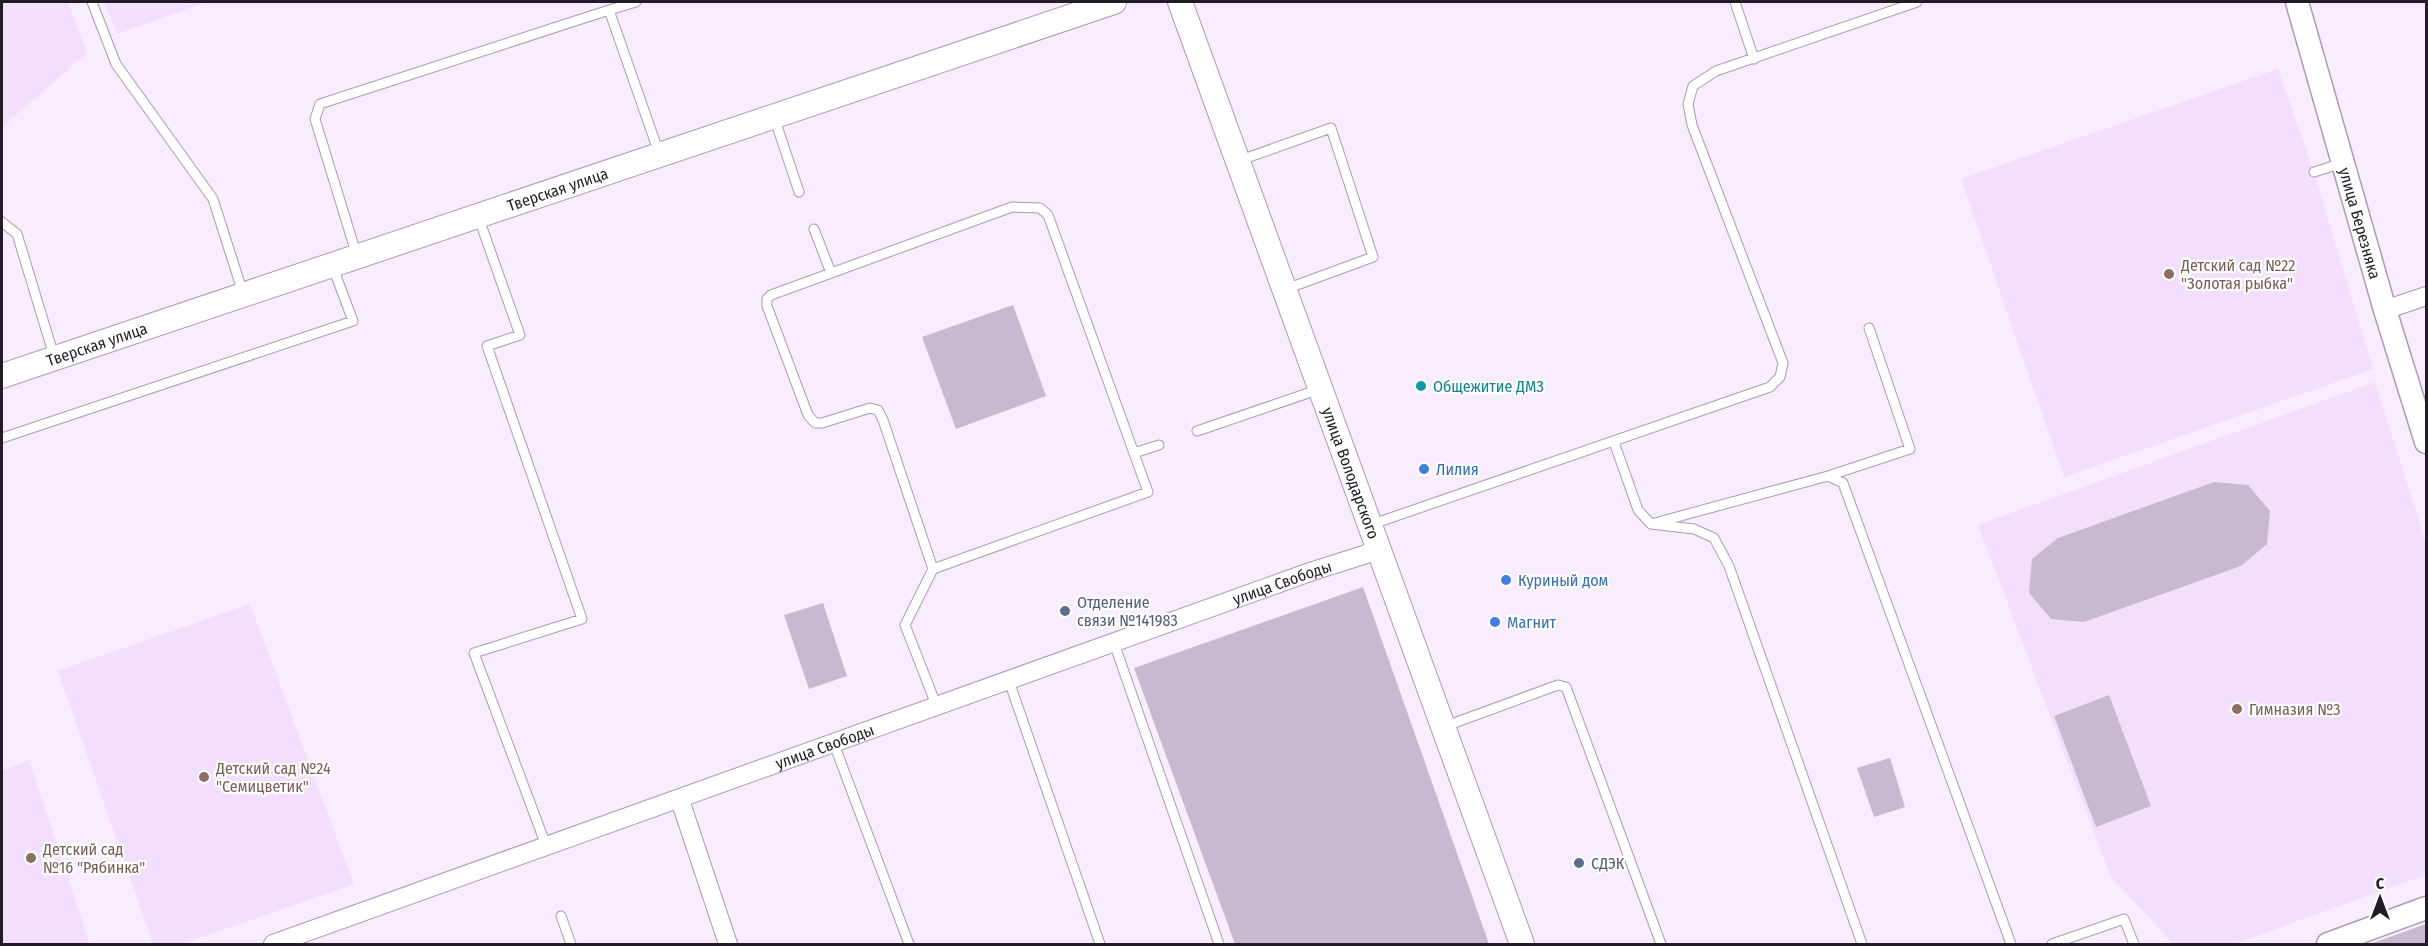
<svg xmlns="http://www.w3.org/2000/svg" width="2428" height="946" font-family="'Fira Sans Condensed',sans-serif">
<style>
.built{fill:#f3dffd}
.green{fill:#c7b9cf}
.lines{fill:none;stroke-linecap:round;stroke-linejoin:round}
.service-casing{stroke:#ac9ab7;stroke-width:11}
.minor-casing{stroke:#ac9ab7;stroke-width:20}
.tertiary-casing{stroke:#ac9ab7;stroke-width:25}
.secondary-casing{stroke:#ac9ab7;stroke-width:26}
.service{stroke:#fff;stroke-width:9}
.minor{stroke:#fff;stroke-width:18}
.tertiary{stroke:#fff;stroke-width:22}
.secondary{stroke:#fff;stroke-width:24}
.education-dot{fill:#8d6e63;stroke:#fff;stroke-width:2}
.culture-dot{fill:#0f9aa8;stroke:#fff;stroke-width:2}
.shop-dot{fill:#3f7fe0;stroke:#fff;stroke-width:2}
.service-dot{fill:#5c6f8a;stroke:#fff;stroke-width:2}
.labels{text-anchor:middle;stroke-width:4.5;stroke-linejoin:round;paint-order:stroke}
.street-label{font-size:16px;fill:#231b26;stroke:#fff}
.education-label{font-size:16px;fill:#785e54;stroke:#fff;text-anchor:start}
.culture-label{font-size:16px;fill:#0d838f;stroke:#fff;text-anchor:start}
.shop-label{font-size:16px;fill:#366cbe;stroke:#fff;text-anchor:start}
.service-label{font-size:16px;fill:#4e5e75;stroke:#fff;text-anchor:start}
</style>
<rect width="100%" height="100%" fill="#f8ecff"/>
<!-- built -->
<path class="built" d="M2 2H68L87 53 2 127Z
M104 2H207L117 34Z
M2278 69 2314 172 2373 369 2064 477 1961 179Z
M2375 382 2426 543V875L2234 944H2173L2110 875 1978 525Z
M250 604 354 884 182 944H153L58 671Z
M29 760 90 944H2V771Z"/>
<!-- green -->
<path class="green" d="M1013 305 1046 396 956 429 922 337Z
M2214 482 2248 485 2270 511 2267 544 2241 566 2084 622 2051 619 2029 593 2032 559 2058 538Z
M1363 587 1489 944H1235L1134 668Z
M823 603 847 676 809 689 784 615Z
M2109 695 2151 806 2096 827 2054 716Z
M1890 758 1905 807 1874 817 1857 768Z
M2426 924V944H2370Z"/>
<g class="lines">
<!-- service casing -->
<g class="service-casing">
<path id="service" d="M92 2 116 64 213 199 243 293
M636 2 609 10 659 153
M1735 2 1754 59
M774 117 799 192
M1238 161 1331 128 1373 257 1286 289
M2314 172 2343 163
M478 216 520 335 487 346 582 619 474 653 547 848
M2 222 17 234 54 356
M814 229 831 273
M357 256 315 119 320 104 609 10
M1197 431 1320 389
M2 438 353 321 332 265
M1614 442 1638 510 1651 524 1694 529 1714 538 1729 566 1862 944
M1134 453 1159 445
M1828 476 1910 449 1869 328
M1651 524 1828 476 1843 483 2011 944
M1370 525 1770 387 1780 377 1783 363 1692 125 1688 104 1693 86 1716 71 1917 2
M933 569 883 420 878 410 870 408 822 423H815L808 415 767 306V299L771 295 1012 207 1040 208 1048 215 1148 492 933 569 905 625 937 707
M1114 643 1219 944
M1009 681 1100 944
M1446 726 1558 685 1566 687 1661 944
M834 744 909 944
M561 916 571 944
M2052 944 2124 919 2134 944"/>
</g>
<!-- minor casing -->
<g class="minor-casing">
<g id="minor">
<path d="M2385 310 2426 296"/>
<path d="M680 800 728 944"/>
<path id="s1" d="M273 944 1310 572 1379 550"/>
</g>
</g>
<!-- tertiary casing -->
<g class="tertiary-casing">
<g id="tertiary">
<path id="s2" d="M2297 2 2385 310 2426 442"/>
<path d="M2328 944 2426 908"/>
</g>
</g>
<!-- secondary casing -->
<g class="secondary-casing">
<g id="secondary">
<path id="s3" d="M1180 2 1522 944"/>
<path id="s4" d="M2 376 1114 2"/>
</g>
</g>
<!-- service -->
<use href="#service" class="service"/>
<!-- minor -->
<use href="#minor" class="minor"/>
<!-- tertiary -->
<use href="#tertiary" class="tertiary"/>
<!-- secondary -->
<use href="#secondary" class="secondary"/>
</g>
<!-- markers -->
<g class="education-dot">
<circle cx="2169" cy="274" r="6"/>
<circle cx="2237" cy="709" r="6"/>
<circle cx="204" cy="777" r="6"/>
<circle cx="31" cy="858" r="6"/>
</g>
<circle class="culture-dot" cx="1421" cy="386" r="6"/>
<g class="shop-dot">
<circle cx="1424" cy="469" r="6"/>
<circle cx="1506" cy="580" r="6"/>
<circle cx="1495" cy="622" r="6"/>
</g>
<g class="service-dot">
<circle cx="1065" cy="611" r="6"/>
<circle cx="1579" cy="863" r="6"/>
</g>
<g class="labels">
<!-- street labels -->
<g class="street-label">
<text dy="6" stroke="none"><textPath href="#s4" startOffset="586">Тверская улица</textPath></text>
<text dy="6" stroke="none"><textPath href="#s2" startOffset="230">улица Березняка</textPath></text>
<text dy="6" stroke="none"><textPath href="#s4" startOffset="100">Тверская улица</textPath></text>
<text dy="6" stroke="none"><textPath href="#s3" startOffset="501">улица Володарского</textPath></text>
<text dy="6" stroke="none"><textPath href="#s1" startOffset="1072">улица Свободы</textPath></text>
<text dy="6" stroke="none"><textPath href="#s1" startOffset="586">улица Свободы</textPath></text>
</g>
<!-- education labels -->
<g class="education-label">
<text x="2181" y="271">Детский сад №22<tspan x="2181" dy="18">"Золотая рыбка"</tspan></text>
<text x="2249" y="715">Гимназия №3</text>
<text x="216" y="774">Детский сад №24<tspan x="216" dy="18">"Семицветик"</tspan></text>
<text x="43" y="855">Детский сад<tspan x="43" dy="18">№16 "Рябинка"</tspan></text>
</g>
<!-- culture labels -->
<g class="culture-label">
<text x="1433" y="392">Общежитие ДМЗ</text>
</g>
<!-- shop labels -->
<g class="shop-label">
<text x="1436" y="475">Лилия</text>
<text x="1518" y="586">Куриный дом</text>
<text x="1507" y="628">Магнит</text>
</g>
<!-- service labels -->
<g class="service-label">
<text x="1077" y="608">Отделение<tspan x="1077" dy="18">связи №141983</tspan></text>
<text x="1591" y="869">СДЭК</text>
</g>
</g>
<!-- border -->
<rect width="2428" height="946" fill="none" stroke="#231b26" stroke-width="6"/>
<!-- north arrow -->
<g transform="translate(2380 898)" stroke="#ffffff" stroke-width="4.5" paint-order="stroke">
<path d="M0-4.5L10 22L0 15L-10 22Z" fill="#231b26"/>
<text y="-9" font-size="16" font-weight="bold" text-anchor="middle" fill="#231b26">С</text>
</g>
</svg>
